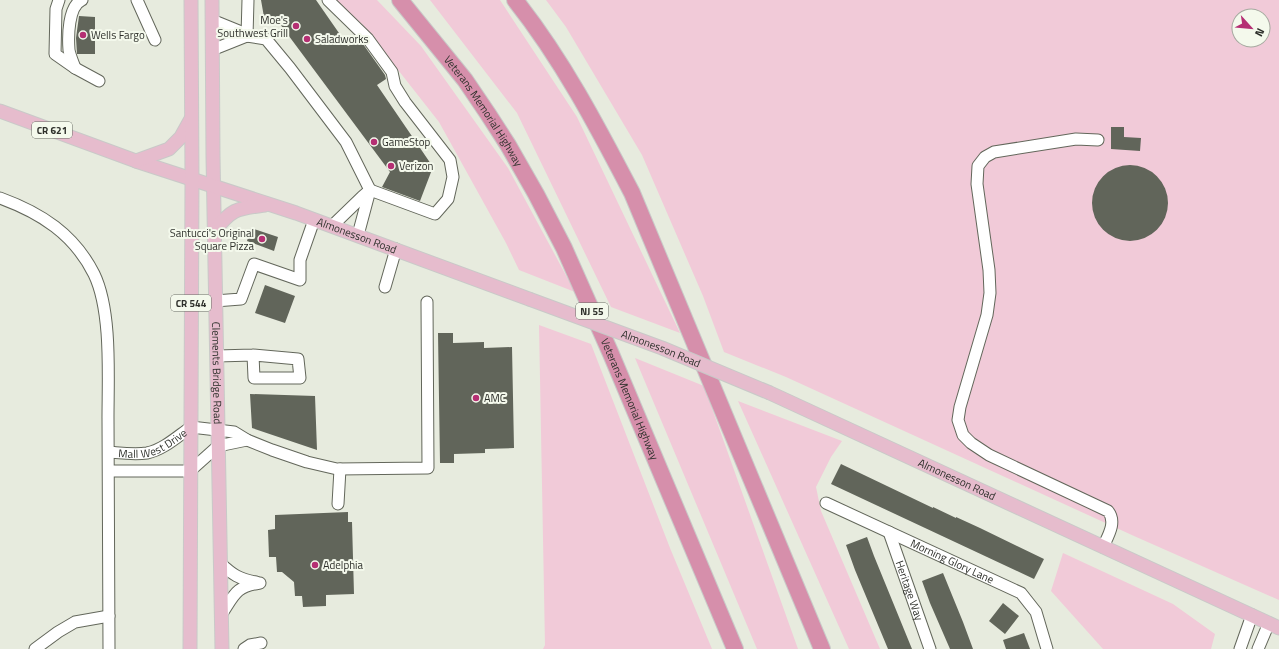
<svg xmlns="http://www.w3.org/2000/svg" width="1279" height="649" font-family="'Titillium Web',sans-serif">
<style>
.green{fill:#f1cad8;fill-rule:evenodd}
.building{fill:#61655a}
.lines{fill:none;stroke-linecap:round;stroke-linejoin:round}
.minor-casing{stroke:#63675b;stroke-width:13}
.major-casing{stroke:#c9c9c8;stroke-width:15}
.highway-casing{stroke:#c9c9c8;stroke-width:18}
.minor{stroke:#fff;stroke-width:11}
.major{stroke:#e6bccd;stroke-width:13}
.highway{stroke:#d68fab;stroke-width:16}
.major-bridge-casing{stroke:#c9c9c8;stroke-width:15;stroke-linecap:butt}
.major-bridge{stroke:#e6bccd;stroke-width:13}
.poi-dot{fill:#b52f73;stroke:#f4f9ec;stroke-width:1.5}
.labels{text-anchor:middle;stroke-width:4;stroke-linejoin:round;paint-order:stroke}
.shield{fill:#f4f9ec;stroke:#696c65;stroke-width:1}
.shield-label{font-size:10px;font-weight:bold;fill:#2e302b}
.poi-label{font-size:11px;fill:#2e302b;stroke:#f4f9ec;text-anchor:start}
.street-label{font-size:11px;fill:#2e302b;stroke:#f4f9ec}
</style>
<rect width="100%" height="100%" fill="#e7ebde"/>
<!-- green -->
<path class="green" d="M333 0H377L421 46 508 168 575 292 519 270 506 243 439 122 362 24Z
M430 0H500L577 117 680 333 611 307 517 113Z
M546 0H1279V600L1134 536 786 377 724 352 703 296 642 155 566 27ZM1239 16H1263V40H1239Z
M539 325 591 344 670 548 712 649H543L545 645Z
M635 358 704 386 798 649H757Z
M738 401 842 441 831 457 816 487 821 511 880 649H849Z
M1063 553 1173 604 1215 634 1211 649H1103L1051 591Z"/>
<!-- building -->
<path class="building" d="M261 0H316L348 46 359 40 363 44 385 75 386 79 377 85 433 167 420 201 382 187 390 172 277 20 264 17Z
M79 16 95 17V54H77L76 38Z
M1111 127H1124V137L1141 138 1140 151 1111 149Z
M1092 203a38 38 0 1 1 76 0a38 38 0 1 1-76 0Z
M251 228 278 237 274 251 247 241Z
M265 285 295 296 285 323 255 313Z
M438 333H453V343L484 342V348L512 347 514 448 485 449V453L454 454V463H440Z
M250 394 315 396 317 450 252 428Z
M841 464 933 508V507L956 518V517L980 528 1044 559 1034 579 831 484Z
M348 512V522H352L354 594 326 595V606L303 607 302 596H295L294 582 282 572H277L276 557H269L268 530 275 529V515Z
M867 537 874 556 912 649H888L855 570 846 545Z
M943 573 963 622 973 649H950L930 603 922 581Z
M1003 603 1019 616 1005 634 989 621Z
M1024 633 1030 649H1006L1003 640Z"/>
<g class="lines">
<!-- minor casing -->
<g class="minor-casing">
<g id="minor">
<path d="M59 0 56 9 55 54 75 68 99 81"/>
<path d="M137 0 155 40"/>
<path d="M328 0 368 39 392 72 395 86 405 102 450 160 453 177 448 199 435 214 370 190"/>
<path d="M212 20 239 31 247 36 266 39 290 68 346 142 370 190 358 235"/>
<path d="M247 36 248 0"/>
<path d="M212 50 247 36"/>
<path d="M75 68C73 62 70 56 69 50 68 37 68 6 82 0"/>
<path d="M1098 140 1076 139 994 152 985 157 978 166 977 184 989 270 990 293 987 315 960 407 958 420 963 435 971 443 989 455 1108 511C1117 522 1108 536 1103 547"/>
<path d="M0 198C41 213 74 234 94 274 112 311 108 377 108 418 109 495 109 572 109 649"/>
<path d="M332 226 362 197 370 190"/>
<path d="M385 287 396 249"/>
<path d="M215 301 241 299 254 264 300 280V260L314 220"/>
<path d="M217 356 253 355 298 359 300 378H254L253 355"/>
<path id="s1" d="M109 452C121 453 134 455 147 453 163 450 178 436 191 427L234 432 247 440 272 450 307 462 337 469 428 468 427 302"/>
<path d="M109 471H190L218 446 247 440"/>
<path id="s2" d="M826 503 1021 593 1036 612 1047 649"/>
<path d="M338 504 340 469"/>
<path id="s3" d="M889 532 930 649"/>
<path d="M220 563C233 575 239 579 256 582"/>
<path d="M221 615C235 594 235 587 260 583"/>
<path d="M35 649 58 632 75 622 109 616"/>
<path d="M244 649 250 645 261 643"/>
<path d="M1240 649 1252 615"/>
<path d="M1258 649 1269 623"/>
</g>
</g>
<!-- major casing -->
<g class="major-casing">
<g id="major">
<path id="s4" d="M212 0 213 156 222 649"/>
<path id="s5" d="M0 111 136 161 296 213 529 299"/>
<path d="M136 161 169 149 181 137 191 119"/>
<path d="M214 231C233 208 236 209 265 205"/>
<path id="s6" d="M770 393 1279 628"/>
<path d="M190 649 192 179 191 0"/>
</g>
</g>
<!-- highway casing -->
<g class="highway-casing">
<g id="highway">
<path id="s7" d="M400 0 465 80 488 114 508 145 536 194 564 248 611 354 735 649"/>
<path d="M515 0C562 59 597 126 632 193L822 649"/>
</g>
</g>
<!-- minor -->
<use href="#minor" class="minor"/>
<!-- major -->
<use href="#major" class="major"/>
<!-- highway -->
<use href="#highway" class="highway"/>
<!-- major-bridge casing -->
<g class="major-bridge-casing">
<g id="major-bridge">
<path id="s8" d="M529 299 662 348 770 393"/>
</g>
</g>
<!-- major-bridge -->
<use href="#major-bridge" class="major-bridge"/>
</g>
<!-- markers -->
<g class="poi-dot">
<circle cx="296" cy="26" r="4"/>
<circle cx="83" cy="35" r="4"/>
<circle cx="307" cy="39" r="4"/>
<circle cx="374" cy="142" r="4"/>
<circle cx="391" cy="166" r="4"/>
<circle cx="262" cy="239" r="4"/>
<circle cx="476" cy="398" r="4"/>
<circle cx="315" cy="565" r="4"/>
</g>
<g class="labels">
<!-- shield labels -->
<g class="shield">
<rect x="32" y="122" width="40" height="16" rx="3"/>
<rect x="171" y="295" width="40" height="16" rx="3"/>
<rect x="576" y="303" width="32" height="16" rx="3"/>
</g>
<g class="shield-label">
<text x="52" y="134">CR 621</text>
<text x="191" y="307">CR 544</text>
<text x="592" y="315">NJ 55</text>
</g>
<!-- poi labels -->
<g class="poi-label">
<text x="288" y="24" text-anchor="end">Moe's<tspan x="288" dy="13">Southwest Grill</tspan></text>
<text x="91" y="39">Wells Fargo</text>
<text x="315" y="43">Saladworks</text>
<text x="382" y="146">GameStop</text>
<text x="399" y="170">Verizon</text>
<text x="254" y="237" text-anchor="end">Santucci's Original<tspan x="254" dy="13">Square Pizza</tspan></text>
<text x="484" y="402">AMC</text>
<text x="323" y="569">Adelphia</text>
</g>
<!-- street labels -->
<g class="street-label">
<text dy="4" stroke="none"><textPath href="#s7" startOffset="139">Veterans Memorial Highway</textPath></text>
<text dy="4" stroke="none"><textPath href="#s5" startOffset="378">Almonesson Road</textPath></text>
<text dy="4" stroke="none"><textPath href="#s8" startOffset="141">Almonesson Road</textPath></text>
<text dy="4" stroke="none"><textPath href="#s4" startOffset="373">Clements Bridge Road</textPath></text>
<text dy="4" stroke="none"><textPath href="#s7" startOffset="463">Veterans Memorial Highway</textPath></text>
<text dy="4" stroke="none"><textPath href="#s1" startOffset="46">Mall West Drive</textPath></text>
<text dy="4" stroke="none"><textPath href="#s6" startOffset="206">Almonesson Road</textPath></text>
<text dy="4" stroke="none"><textPath href="#s2" startOffset="139">Morning Glory Lane</textPath></text>
<text dy="4" stroke="none"><textPath href="#s3" startOffset="62">Heritage Way</textPath></text>
</g>
</g>
<!-- north arrow -->
<g transform="translate(1251 28) rotate(117)"><circle r="19" fill="#f4f9ec" stroke="#a5a99f"/>
<path d="M0-3L7 15L0 10L-7 15Z" fill="#b52f73"/>
<text y="-6" font-size="11" font-weight="bold" text-anchor="middle" fill="#2e302b">N</text>
</g>
</svg>
